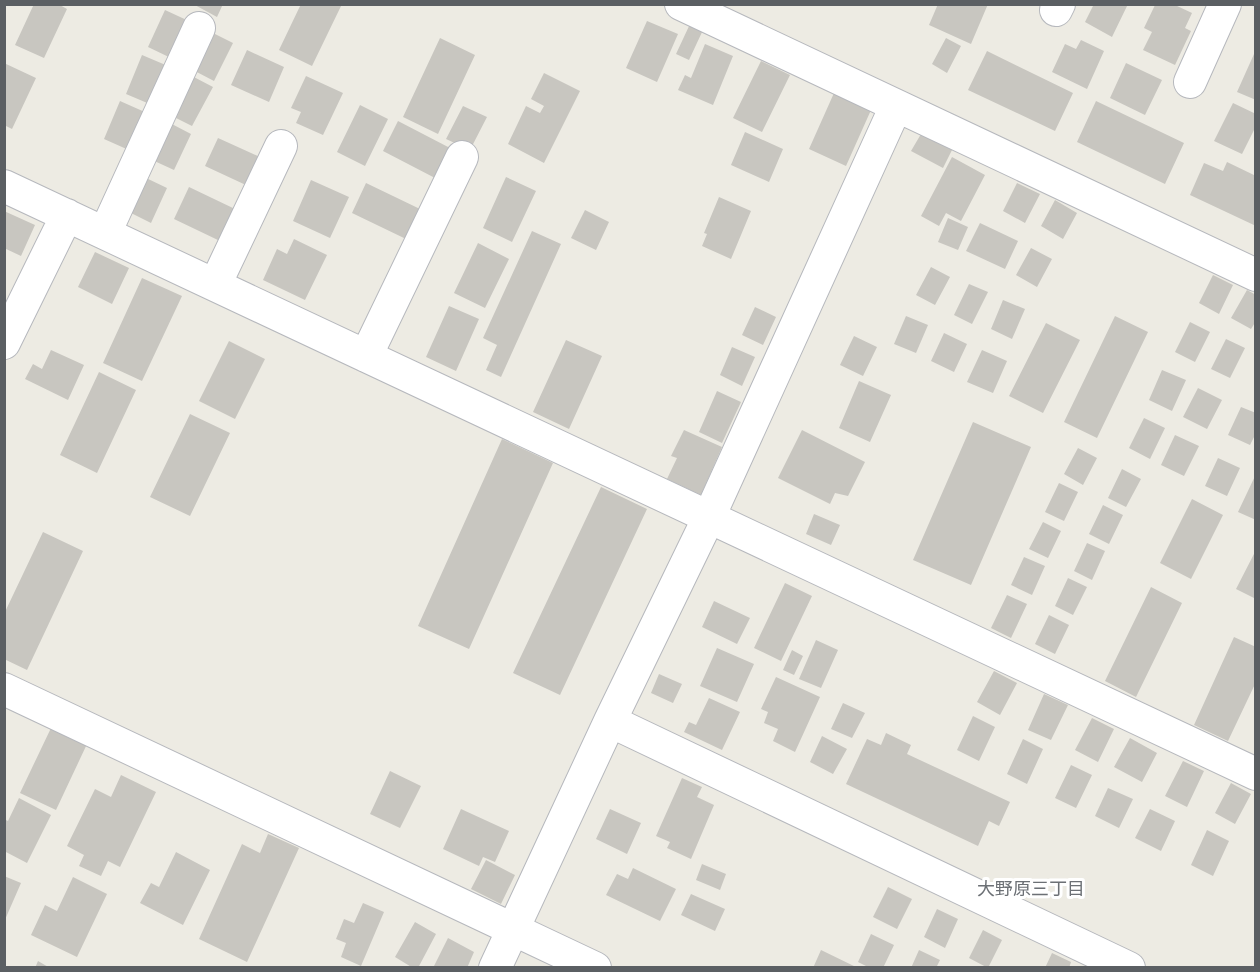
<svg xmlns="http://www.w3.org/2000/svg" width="1260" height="972" font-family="'Alegreya Sans','Noto Sans JP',sans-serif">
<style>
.building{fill:#c8c6c0}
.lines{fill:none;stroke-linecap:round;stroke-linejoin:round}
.minor-casing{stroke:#b6b8bd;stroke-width:34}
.minor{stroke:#fff;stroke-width:32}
.labels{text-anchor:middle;stroke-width:6;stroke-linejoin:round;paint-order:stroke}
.neighbourhood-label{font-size:18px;fill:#6c7075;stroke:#fff}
</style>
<rect width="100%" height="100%" fill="#edebe3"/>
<!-- building -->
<path class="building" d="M34 4H58L67 9 44 58 15 45Z
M193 4H223L217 17Z
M301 4H342L312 66 279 50Z
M938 4H988L971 44 929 25Z
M1094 4H1128L1112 37 1085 22Z
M1155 5H1175L1192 13 1185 28 1191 31 1175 65 1143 50 1152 32 1144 28Z
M165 10 191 22 173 59 148 47Z
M647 21 678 34 657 82 626 68Z
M690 24 703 30 689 60 676 54Z
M211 32 233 43 214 81 191 69Z
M440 38 475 55 438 134 403 117Z
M946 38 961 46 947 73 932 64Z
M1081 40 1104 51 1087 89 1052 72 1065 44 1076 49Z
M705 44 733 56 713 105 678 90 685 75 691 78Z
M247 50 284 67 269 102 231 85Z
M987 51 1073 93 1055 131 968 90Z
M1254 54H1256V100L1237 92Z
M142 55 168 66 152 105 126 94Z
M761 61 790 75 762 132 733 118Z
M4 63 36 78 12 129 4 125Z
M1126 63 1162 80 1145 115 1110 98Z
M544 73 580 91 544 163 508 144 526 106 540 113 544 106 531 99Z
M190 75 213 87 192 126 170 115Z
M306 76 343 93 323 135 296 123 301 112 291 108Z
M834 93 871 110 846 166 809 149Z
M120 101 147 113 131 151 104 139Z
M1096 101 1184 143 1165 184 1077 142Z
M1233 103 1256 114V126L1242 154 1214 141Z
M360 105 388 119 365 166 337 152Z
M463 106 487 117 470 150 446 139Z
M398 121 450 148 435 178 383 151Z
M168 122 191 134 174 170 150 159Z
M745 132 783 149 769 182 731 165Z
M921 134 952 150 943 168 911 151Z
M218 138 262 158 248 186 205 166Z
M952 157 985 175 961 221 946 213 939 226 921 216Z
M1227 162 1256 176V226L1190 195 1204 163 1223 171Z
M144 177 167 188 151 223 127 211Z
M506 177 536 191 512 242 483 228Z
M311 180 349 197 330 238 293 221Z
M366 183 420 209 406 239 352 213Z
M1017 183 1040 194 1025 223 1003 211Z
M189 187 235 209 220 241 174 219Z
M719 197 751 211 731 259 702 246 707 234 704 233Z
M1055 200 1077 213 1063 239 1041 226Z
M585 210 609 222 596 250 571 238Z
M4 211 35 225 21 256 4 248Z
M948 218 968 227 958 250 938 242Z
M980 223 1018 241 1005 269 966 251Z
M532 231 561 244 501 377 486 370 497 345 483 338Z
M294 239 327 255 305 300 263 280 277 249 287 254Z
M478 243 509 259 485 308 454 293Z
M1031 248 1052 259 1037 287 1016 275Z
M95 252 129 268 112 304 78 287Z
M931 267 950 277 935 305 916 295Z
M1213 275 1233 285 1219 314 1199 303Z
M142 278 182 296 142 381 103 363Z
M969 284 988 292 972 324 954 315Z
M1247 290 1256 295V321L1251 329 1231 318Z
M1003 300 1025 309 1012 339 991 329Z
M449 306 479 319 456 371 426 357Z
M755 307 776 317 763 345 742 335Z
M906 316 928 325 916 353 894 344Z
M1115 316 1148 332 1097 438 1064 422Z
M1190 322 1210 332 1195 362 1175 352Z
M1046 323 1080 340 1043 413 1009 396Z
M944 333 967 344 954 372 931 361Z
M854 336 877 347 863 376 840 365Z
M1226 339 1245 348 1230 378 1211 369Z
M566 340 602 356 569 429 533 412Z
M229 341 265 359 235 419 199 401Z
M732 347 755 357 742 386 720 375Z
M51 350 84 365 68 400 25 379 33 364 42 369Z
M982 350 1007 361 993 393 967 382Z
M1162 370 1186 380 1172 411 1149 400Z
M99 372 136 390 97 473 60 455Z
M859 381 891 395 870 442 839 428Z
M1198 388 1222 400 1207 429 1183 417Z
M717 391 741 402 722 443 699 432Z
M1241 407 1256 413V433L1250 445 1228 435Z
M190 414 230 433 190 516 150 497Z
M1144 418 1165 428 1150 459 1129 448Z
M973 422 1031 447 971 585 913 560Z
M684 430 722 447 701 495 667 479 677 458 671 456Z
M802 430 865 462 848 496 835 493 830 504 778 478Z
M1175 435 1199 446 1184 476 1161 465Z
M502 439 553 463 469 649 418 626Z
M1078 448 1097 458 1083 485 1064 474Z
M1218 458 1240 468 1227 496 1205 486Z
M1122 469 1141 479 1126 507 1108 498Z
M1256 474V520L1238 512Z
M1059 483 1078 492 1064 521 1045 512Z
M601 487 647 509 560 695 513 673Z
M1192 499 1223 515 1191 579 1160 563Z
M1103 505 1123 515 1109 544 1089 534Z
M814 514 840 525 831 545 806 534Z
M1043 522 1061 531 1048 558 1029 549Z
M43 532 83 551 27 670 4 659V614Z
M1087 543 1105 551 1092 580 1074 571Z
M1256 550V599L1236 589Z
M1024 557 1045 566 1032 595 1011 585Z
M1068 578 1087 587 1073 615 1055 606Z
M785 583 812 596 781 661 754 648Z
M1151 587 1182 603 1136 697 1105 681Z
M1007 595 1027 604 1011 638 991 628Z
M714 601 750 618 737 644 702 627Z
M1049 615 1069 625 1055 654 1035 644Z
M1234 637 1256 647V682L1228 741 1194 725Z
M816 640 838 650 821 688 799 679Z
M717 648 754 664 737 702 700 686Z
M792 650 803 656 794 675 783 670Z
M994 671 1017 683 1000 715 977 702Z
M659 674 682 684 673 703 651 693Z
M776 677 820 697 795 752 773 741 778 729 764 723 768 712 761 709Z
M1044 694 1068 705 1051 740 1028 730Z
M709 698 740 712 722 750 684 732 689 722 696 725Z
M843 703 865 713 852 738 831 729Z
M973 716 995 727 979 761 957 750Z
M1092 718 1114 729 1098 762 1075 750Z
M51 728 87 744 56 810 20 793Z
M886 733 911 745 907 754 1010 802 999 826 989 821 978 846 846 784 867 739 881 745Z
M822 736 847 749 833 774 810 762Z
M1130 738 1157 753 1142 782 1114 767Z
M1023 739 1043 749 1027 784 1007 774Z
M1183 761 1204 771 1187 807 1165 796Z
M1071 765 1092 775 1076 808 1055 798Z
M390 771 421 786 400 828 370 814Z
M121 775 156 792 120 867 108 861 101 876 79 866 84 855 67 846 95 789 111 797Z
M682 778 702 787 697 797 714 805 691 859 667 848 670 842 656 836Z
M1231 783 1251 794 1235 824 1215 813Z
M1108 788 1133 799 1119 828 1095 816Z
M19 798 51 815 27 863 4 851V819L8 821Z
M461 809 509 831 495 862 483 857 479 866 443 849Z
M610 809 641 823 627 854 596 839Z
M1150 809 1175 821 1161 851 1135 838Z
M1207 830 1229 841 1213 876 1191 865Z
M268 834 299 848 247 962 199 939 242 844 260 853Z
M176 852 210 870 183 925 140 903 151 883 159 887Z
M486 860 515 875 501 904 471 889Z
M702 864 726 874 720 890 696 880Z
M633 868 676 889 660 921 606 895 617 874 628 879Z
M4 876 21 883 4 922Z
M73 877 107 894 77 957 31 935 45 905 57 911Z
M888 887 912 899 897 929 873 917Z
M691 894 725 909 715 931 681 915Z
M363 903 384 912 361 966 341 957 346 943 336 939 344 919 354 923Z
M937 909 958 919 945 948 924 937Z
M415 922 436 934 418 968H413L395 957Z
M983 930 1002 940 988 968 969 958Z
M871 934 894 945 883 968H870L858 962Z
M448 938 474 952 467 968H433Z
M821 950 858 968H813Z
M919 950 940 960 936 968H911Z
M1052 953 1071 962 1069 968H1045Z
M38 961 50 968H35Z"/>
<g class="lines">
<!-- minor casing -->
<g class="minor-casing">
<path id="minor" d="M681 4 1256 275
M1056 10 1059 4
M1190 82 1225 4
M4 186 1256 774
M105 233 199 28
M215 285 281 146
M4 343 67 215
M366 356 462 157
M4 689 595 968
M610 721 1129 968
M495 968 610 721 709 517 896 106"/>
</g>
<!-- minor -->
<use href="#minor" class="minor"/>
</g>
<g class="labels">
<!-- neighbourhood labels -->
<g class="neighbourhood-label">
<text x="1031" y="895">大野原三丁目</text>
</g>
</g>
<!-- border -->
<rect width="1260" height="972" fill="none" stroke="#5b5f63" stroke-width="12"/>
</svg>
